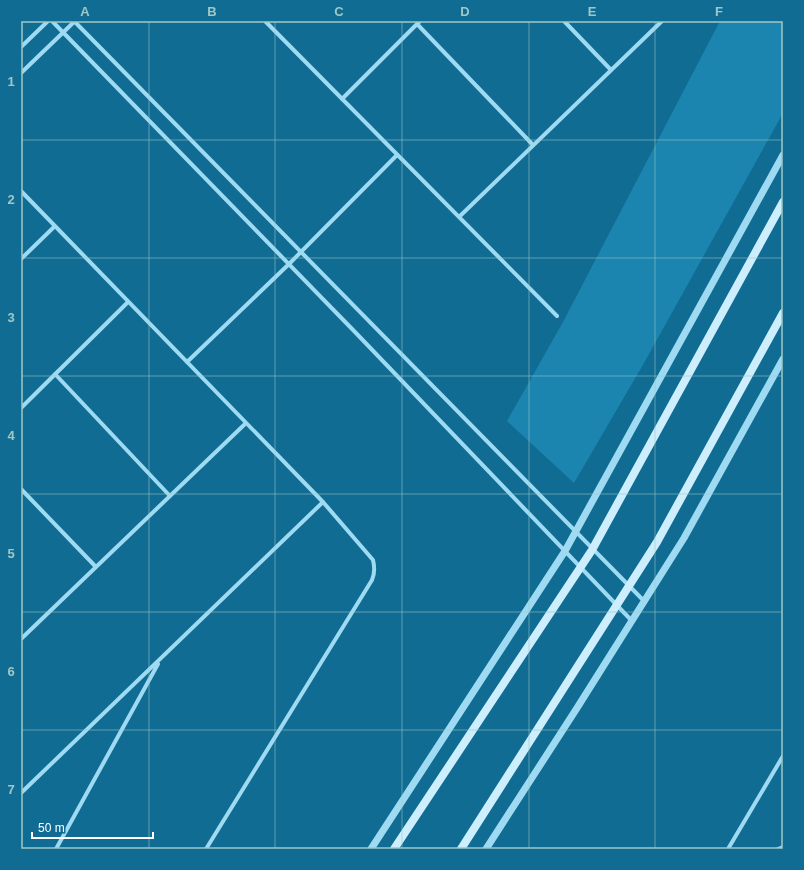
<svg xmlns="http://www.w3.org/2000/svg" width="804" height="870" font-family="Helvetica,sans-serif">
<style>
.green{fill:#1b85b0}
.lines{fill:none;stroke-linecap:round;stroke-linejoin:round}
.minor{stroke:#9edbf3;stroke-width:4}
.tertiary{stroke:#9edbf3;stroke-width:7}
.secondary{stroke:#cdeefd;stroke-width:8}
.grid{fill:none;stroke:#9fc8c5;stroke-width:1;stroke-opacity:0.55}
.neatline{fill:none;stroke:#9fc8c5;stroke-width:1.5}
.grid-label{font-size:13px;text-anchor:middle;font-weight:bold;fill:#9fc8c5}
</style>
<rect width="100%" height="100%" fill="#116c93"/>
<!-- green -->
<path class="green" d="M720 21H783V113L644 363 574 483 507 421 563 322Z"/>
<g class="lines">
<!-- minor -->
<path class="minor" d="M52 21 355 332 632 621
M74 21 644 601
M265 21 557 316
M564 21 611 70
M417 24 533 145
M21 47 48 21
M21 73 75 21
M342 99 420 21
M21 191 323 502 373 560C375 568 375 573 372 580L206 849
M459 217 662 21
M21 259 55 226
M187 362 289 264 397 155
M55 374 170 496
M21 408 128 302
M21 489 96 567
M21 639 246 423
M21 793 323 502
M56 849 158 664
M728 849 783 756
M778 849 783 847"/>
<!-- tertiary -->
<path class="tertiary" d="M371 849 565 551 783 155
M486 849 577 708 684 538 783 359"/>
<!-- secondary -->
<path class="secondary" d="M394 849 592 550 783 202
M461 849 657 542 783 313"/>
</g>
<!-- grid -->
<path class="grid" d="M149 21V849M275 21V849M402 21V849M529 21V849M655 21V849M21 140H783M21 258H783M21 376H783M21 494H783M21 612H783M21 730H783"/>
<!-- border -->
<rect width="804" height="870" fill="none" stroke="#116c93" stroke-width="44"/>
<!-- scale -->
<path d="M32 832v6h121v-6" fill="none" stroke="#ffffff" stroke-width="2"/>
<text x="38" y="832" font-size="12" fill="#ffffff" stroke="#116c93" stroke-width="3" paint-order="stroke">50 m</text>
<rect x="22" y="22" width="760" height="826" class="neatline"/>
<g class="grid-label">
<text x="85" y="16">A</text>
<text x="212" y="16">B</text>
<text x="339" y="16">C</text>
<text x="465" y="16">D</text>
<text x="592" y="16">E</text>
<text x="719" y="16">F</text>
<text x="11" y="86">1</text>
<text x="11" y="204">2</text>
<text x="11" y="322">3</text>
<text x="11" y="440">4</text>
<text x="11" y="558">5</text>
<text x="11" y="676">6</text>
<text x="11" y="794">7</text>
</g>
</svg>
